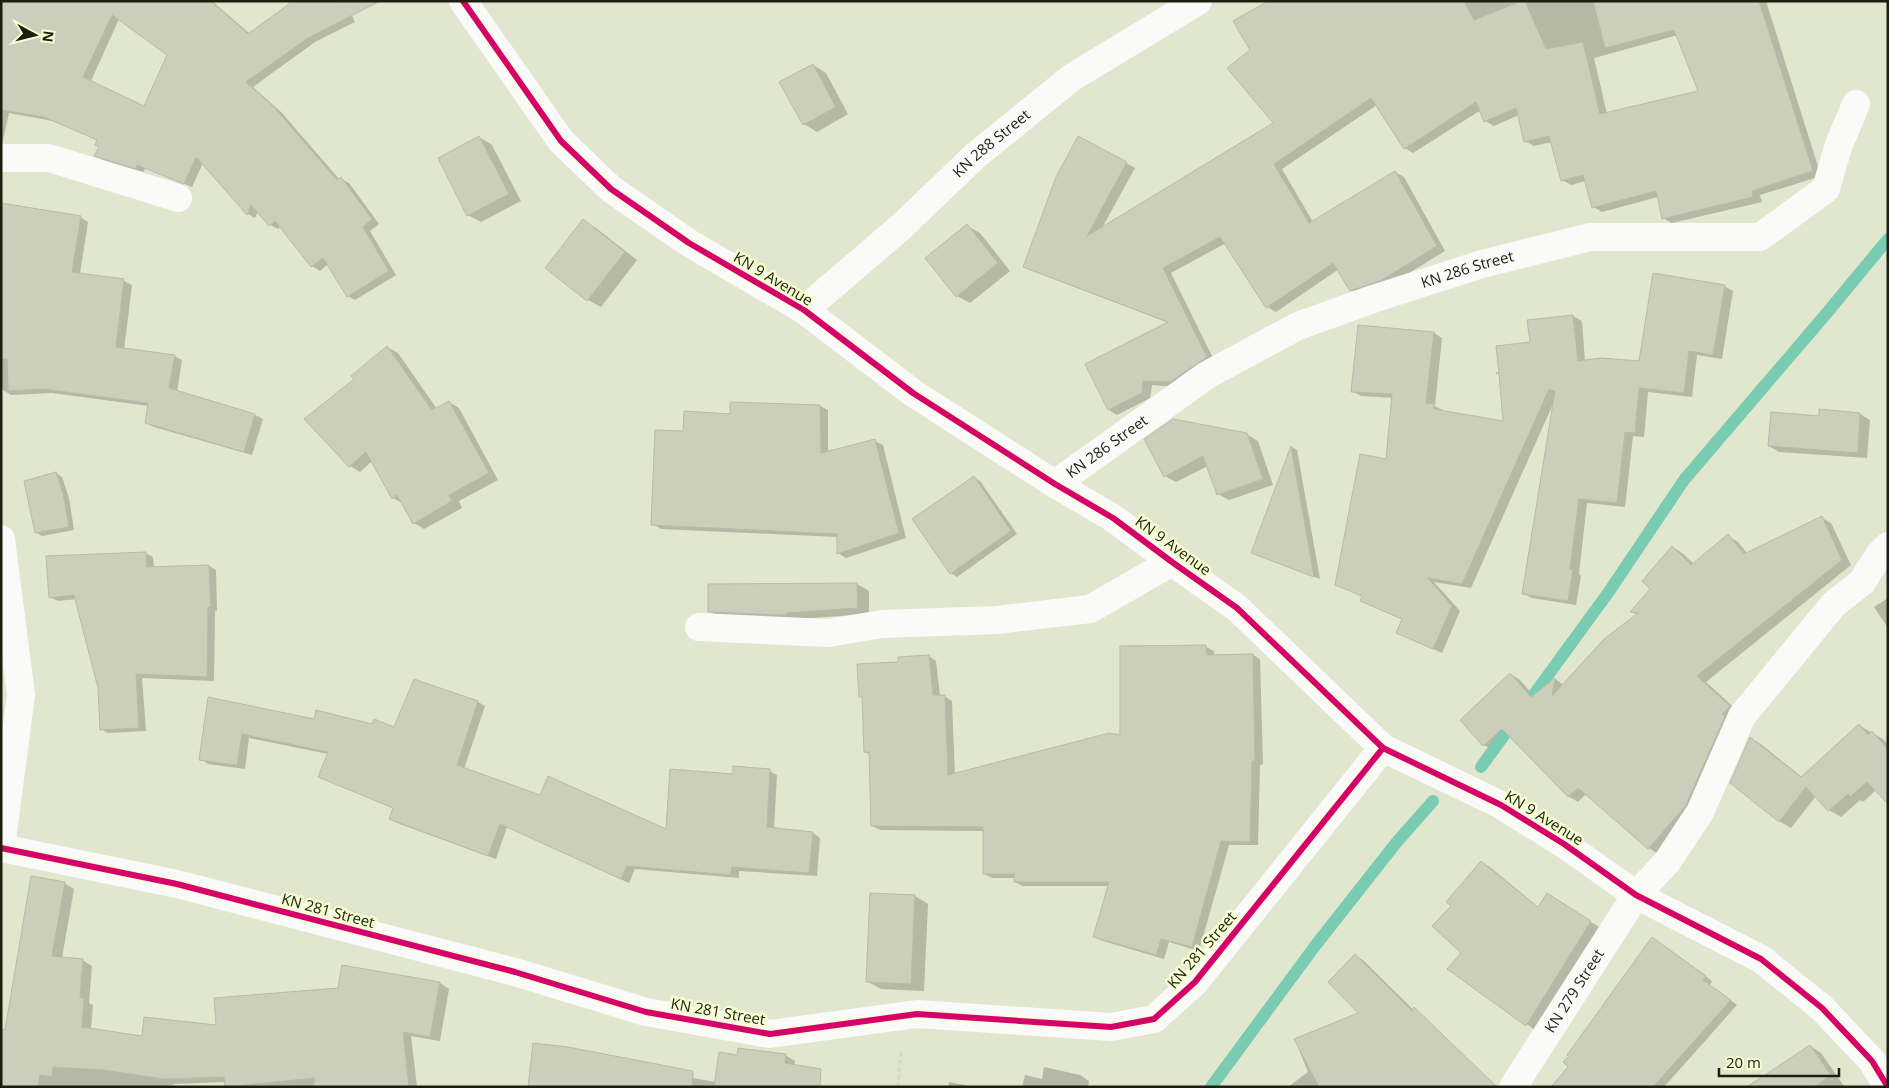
<svg xmlns="http://www.w3.org/2000/svg" width="1889" height="1088" font-family="'Open Sans',sans-serif">
<style>
.shadow{fill:#0003;fill-rule:evenodd}
.lines{fill:none;stroke-linecap:round;stroke-linejoin:round}
.stream{stroke:#79cbb2;stroke-width:12}
.building{fill:#cacebb;stroke:#b7bba8;fill-rule:evenodd}
.path{stroke:#d7d8d1;stroke-width:3;stroke-dasharray:5 2.5;stroke-linecap:butt}
.street{stroke:#fafbf8;stroke-width:28}
.cycleway-casing{stroke:#f5fdd1;stroke-width:9}
.cycleway{stroke:#d6006c;stroke-width:6}
.labels{text-anchor:middle;stroke-width:5;stroke-linejoin:round;paint-order:stroke}
.street-label{font-size:15px;fill:#1c1f0f;stroke:#f5fdd1}
</style>
<rect width="100%" height="100%" fill="#e1e6ce"/>
<!-- shadow -->
<path class="shadow" d="M1 1H212L250 34 296 1H360L361 4 350 11 355 22 315 42 253 87 281 112 340 180 341 179 349 183 379 224 370 231 396 275 355 300 348 296 328 264 320 271 312 266 281 226 278 229 270 225 258 211 255 218 248 214 203 163 192 187 145 168 144 172 103 160 96 155 100 146 98 140 53 121 9 113 1 149ZM119 19 168 55 145 108 91 81Z
M1270 1H1766L1821 176 1760 195 1762 202 1672 223 1663 218 1658 197 1602 212 1593 207 1586 181 1571 185 1562 180 1552 142 1534 146 1525 141 1519 115 1494 126 1485 121 1481 110 1413 153 1405 148 1377 105 1282 169 1313 222 1395 172 1404 177 1445 251 1391 284 1360 295 1351 290 1339 269 1276 312 1267 307 1226 243 1171 273 1215 362 1179 387 1152 385 1150 398 1117 415 1109 410 1169 323 1033 271 1024 266 1126 163 1135 168 1102 228 1274 124 1251 50ZM1678 35 1700 92 1607 114 1594 58Z
M813 65 826 73 848 114 817 132 804 124Z
M479 137 492 145 521 201 481 222 468 215Z
M80 217 88 222 80 274 124 281 132 285 124 350 174 356 182 360 177 392 255 415 263 419 252 455 154 427 146 423 149 406 52 393 11 395 3 390 1 382V219Z
M583 221 596 228 637 260 601 307 588 300Z
M967 226 980 233 1010 271 970 303 957 296Z
M1724 286 1733 291 1722 359 1697 355 1692 397 1648 392 1644 437 1633 436 1625 507 1587 503 1579 574 1581 576 1576 605 1532 598 1523 593 1553 404 1471 588 1434 582 1460 611 1442 653 1406 637 1403 620 1370 605 1363 596 1337 585 1387 460 1393 398 1361 396 1352 391 1434 333 1442 338 1435 406 1442 410V412L1505 423 1531 343 1573 316 1582 321 1585 362 1640 363Z
M387 347 398 353 437 409 449 402 459 408 498 480 459 501 462 508 424 529 414 523 404 504 393 498 372 461 360 472 350 466 306 419 356 380Z
M820 406 828 410V452L875 441 883 445 906 538 846 558 838 553V537L661 529 653 524 684 432 731 415Z
M1820 411 1860 414 1870 420 1867 458 1779 452 1769 446 1820 417Z
M1246 434 1258 441 1273 485 1229 500 1218 494 1208 466 1176 482 1165 476 1146 440Z
M1292 447 1297 450 1320 579 1252 552Z
M56 473 62 477 69 498 74 530 42 536 36 532Z
M974 478 980 481 1017 534 957 577 951 573Z
M1822 518 1831 523 1851 565 1706 682 1739 712 1696 810 1658 854 1649 848 1586 794 1578 802 1568 796 1510 735 1494 751 1484 745 1461 720 1511 674 1520 680 1534 696 1555 679 1564 685 1637 615 1632 611 1652 589 1673 547 1682 553 1694 564 1728 536 1738 542 1747 553Z
M146 553 153 557 154 568 209 566 216 570 217 611H215L214 681 142 678 146 731 108 733 101 729 99 688 77 599 58 601 50 597Z
M857 584 869 591V614L797 619 721 618 710 611Z
M1888 598V628L1874 607Z
M1121 647H1206L1214 651V656L1253 655 1260 659 1263 764 1260 765 1258 845H1229L1199 951 1169 942 1164 959 1103 941 1095 937 1109 886H1023L1015 882V878H992L984 874 985 831 880 830 872 826 871 755 865 752 863 698 860 696 900 663 929 656 936 661 940 696H944L952 701 955 775 1122 736Z
M415 680 478 702 485 706 464 769 541 797 667 830 734 775 769 771 777 775 774 829 813 833 820 838 817 876 739 871V878L635 869 629 883 507 827 496 859 397 823 390 819 394 808 328 754 249 738 245 769 208 764 201 759 209 698 315 720 395 729Z
M1860 726 1883 739 1888 744V802L1876 790 1863 802 1860 800 1841 817 1829 810 1816 796 1791 828 1779 821 1751 738 1762 745 1803 778Z
M1481 862 1490 867 1539 908 1547 895 1599 927 1535 1030 1449 969 1462 953 1452 906Z
M64 883 74 889 62 958 82 960 92 966 89 1003 93 1005 91 1030 143 1038 217 1027 339 989 344 966 440 983 449 989 440 1041 411 1036 417 1087H226V1082L173 1084 172 1087H1L6 1031Z
M871 894 915 896 928 904 924 991 881 989 868 982Z
M1659 943 1712 981 1710 985 1737 1005 1664 1087H1552L1570 1067Z
M1355 955 1364 961 1437 1033 1443 1087H1288L1308 1072 1295 1040 1361 1013Z
M1810 1046 1821 1053 1844 1086 1745 1087 1757 1080 1758 1081Z
M785 1055 795 1061 791 1087H661L663 1073 716 1082 738 1056Z
M1044 1067 1080 1075 1089 1081 1088 1087H1022L1025 1075 1042 1079Z
M949 1082 975 1087H948Z"/>
<g class="lines">
<!-- stream -->
<path class="stream" d="M1481 767 1608 593 1684 480 1826 314 1888 239
M1211 1087 1315 946 1396 843 1433 801"/>
</g>
<!-- building -->
<path class="building" d="M1 1H211L248 34 293 1 378 2 308 38 246 82 273 106 337 180 341 177 372 219 363 227 389 271 347 297 323 258 311 267 275 221 269 226 251 205 247 215 196 157 184 184 137 165 136 169 94 156 99 147 95 145 97 140 44 117 1 110ZM112 15 167 55 144 106 83 77Z
M1268 1H1464L1474 20 1521 1H1525L1546 49 1583 42 1600 114 1698 91 1674 30 1605 48 1593 1H1759L1813 171 1752 191 1753 197 1662 219 1656 191 1592 208 1583 175 1561 181 1549 136 1524 142 1516 108 1484 122 1476 102 1404 149 1371 98 1274 164 1309 223 1395 171 1437 246 1382 280 1350 291 1333 263 1266 308 1220 237 1163 268 1207 357 1170 382 1143 381 1142 393 1108 410 1085 364 1168 322 1023 267 1056 177 1078 136 1127 162 1087 236 1273 123 1227 68 1250 50 1233 21Z
M813 64 836 107 803 125 779 82Z
M479 136 509 194 467 216 438 158Z
M1 203 81 216 72 272 124 279 116 347 175 355 169 388 255 414 244 452 145 423 148 403 43 389 8 391 7 359H1Z
M583 219 625 252 587 301 545 268Z
M967 224 998 263 956 297 925 258Z
M1653 273 1725 285 1713 355 1689 351 1684 393 1639 388 1635 433 1625 432 1617 503 1579 499 1570 569H1573L1568 601 1522 594 1555 391 1549 389 1462 584 1428 578 1452 606 1433 649 1396 633 1402 619 1360 601 1362 596 1335 585 1360 454 1386 459 1392 394 1351 392 1358 325 1434 332 1426 403 1434 404V409L1503 421 1499 374 1496 373H1499L1496 346 1530 342 1527 320 1573 315 1578 361 1601 358 1639 361Z
M387 346 432 410 449 401 489 473 449 495 452 501 413 524 397 495 392 499 366 452 349 467 304 419 354 379 351 376Z
M730 402 820 405 821 453 875 439 899 533 837 554V534L651 525 655 430 683 431 684 411 730 414Z
M1819 409 1860 413 1858 453 1768 446 1771 412 1819 416Z
M1173 419 1247 433 1263 479 1217 495 1203 456 1164 477 1144 439Z
M1291 446 1314 577 1251 553Z
M56 472 63 493 69 527 35 533 24 481Z
M974 476 1011 531 950 574 912 519Z
M1822 516 1842 560 1697 676 1730 706 1722 714 1725 716 1686 805 1648 849 1578 788 1568 797 1502 729 1483 746 1460 720 1510 673 1531 697 1555 678 1552 696 1604 639 1638 613 1630 612 1650 589 1642 581 1672 546 1691 565 1728 534 1744 554Z
M146 552 147 567 209 565 211 607 208 608 207 677 136 674 139 728 100 730 98 688 74 595 49 598 46 556Z
M857 583 858 608 786 613V615L708 612V584Z
M1206 645 1207 655 1253 654 1255 761H1252L1250 842 1221 841 1192 947 1161 939 1156 955 1093 937 1109 882H1014V874H983V827L871 826 869 752H864L862 697H859L857 664 898 662V657L929 655 933 695H945L948 775 1109 733 1120 735V646Z
M414 679 478 701 457 765 540 795 548 776 666 829 670 769 733 774V766L770 769 767 827 813 832 809 873 732 867 731 875 627 866 621 879 500 824 488 856 389 819 393 808 318 777 328 752 242 734 237 765 199 760 208 697 314 719 316 710 372 724 374 719 394 727Z
M1859 724 1868 735 1872 731 1888 749V804L1867 782 1850 797 1848 794 1828 811 1806 787 1779 822 1730 783 1750 737 1801 777Z
M1481 861 1538 907 1547 893 1591 921 1526 1026 1447 969 1461 953 1432 926 1451 906 1446 902Z
M31 876 65 882 52 956 83 959 80 998H84L82 1027 142 1036 144 1017 216 1025 214 998 338 988 342 965 440 982 430 1037 403 1032 409 1087H313L315 1078 225 1087 224 1077 163 1079 104 1070 53 1067 52 1077 40 1075 38 1087H1V1029L5 1030Z
M870 893 915 895 911 984 866 982Z
M1652 937 1706 976 1703 980 1731 1000 1653 1087H1551L1568 1067 1563 1062 1569 1056 1567 1055Z
M1355 954 1412 1011 1414 1007 1497 1087H1319L1294 1039 1358 1013 1328 982Z
M533 1043 568 1047 693 1071 692 1087H528Z
M1810 1045 1831 1075 1814 1087H1747Z
M738 1048 786 1054 785 1063 821 1069 820 1087H714L719 1052 737 1055Z"/>
<g class="lines">
<!-- path -->
<path class="path" d="M898 1087 901 1052"/>
<!-- street -->
<g class="street">
<path d="M463 1 561 141 611 189 689 243 804 310 913 393 1055 484 1113 518 1172 562 1237 608 1383 748 1501 805 1564 844 1636 895 1761 959 1822 1008 1872 1061 1888 1087"/>
<path d="M1 158H49L178 198"/>
<path id="s1" d="M804 310 902 226 975 156 1071 78 1198 1"/>
<path id="s2" d="M1055 484 1207 375 1298 326 1373 299 1482 264 1590 237H1760L1826 189 1838 147 1856 104"/>
<path d="M1 539 21 695 1 847"/>
<path d="M699 627 828 633 882 624 997 620 1090 609 1172 562"/>
<path d="M1 848 177 884 515 972 646 1012 770 1034 917 1014 1111 1027 1154 1019 1195 982 1383 748"/>
<path id="s3" d="M1513 1087 1636 895 1667 862 1700 812 1742 716 1834 604 1862 582 1879 555 1888 546"/>
</g>
<!-- cycleway casing -->
<g class="cycleway-casing">
<path id="cycleway" d="M463 1 561 141 611 189 689 243 804 310 913 393 1055 484 1113 518 1172 562 1237 608 1383 748 1501 805 1564 844 1636 895 1761 959 1822 1008 1872 1061 1888 1087
M1 848 177 884 515 972 646 1012 770 1034 917 1014 1111 1027 1154 1019 1195 982 1383 748"/>
</g>
<!-- cycleway -->
<use href="#cycleway" class="cycleway"/>
</g>
<g class="labels">
<!-- street labels -->
<g class="street-label">
<text dy="5" stroke="none"><textPath href="#s1" startOffset="251">KN 288 Street</textPath></text>
<text dy="5" stroke="none"><textPath href="#s2" startOffset="469">KN 286 Street</textPath></text>
<text transform="translate(773 279) rotate(31)" y="5">KN 9 Avenue</text>
<text dy="5" stroke="none"><textPath href="#s2" startOffset="64">KN 286 Street</textPath></text>
<text transform="translate(1173 546) rotate(36)" y="5">KN 9 Avenue</text>
<text transform="translate(1544 818) rotate(32)" y="5">KN 9 Avenue</text>
<text transform="translate(328 911) rotate(15)" y="5">KN 281 Street</text>
<text transform="translate(1202 950) rotate(-49)" y="5">KN 281 Street</text>
<text dy="5" stroke="none"><textPath href="#s3" startOffset="114">KN 279 Street</textPath></text>
<text transform="translate(718 1012) rotate(10)" y="5">KN 281 Street</text>
</g>
</g>
<!-- border -->
<rect width="1889" height="1088" fill="none" stroke="#1c1f0f" stroke-width="5"/>
<!-- north arrow -->
<g transform="translate(35 35) rotate(97)" stroke="#f5fdd1" stroke-width="4" paint-order="stroke">
<path d="M0-4L9 19L0 12L-9 19Z" fill="#1c1f0f"/>
<text y="-8" font-size="14" font-weight="bold" text-anchor="middle" fill="#1c1f0f">N</text>
</g>
<!-- scale -->
<path d="M1719 1068v8h120v-8" fill="none" stroke="#1c1f0f" stroke-width="2.5"/>
<text x="1726" y="1068" font-size="15" fill="#1c1f0f" stroke="#f5fdd1" stroke-width="4" paint-order="stroke">20 m</text>
</svg>
